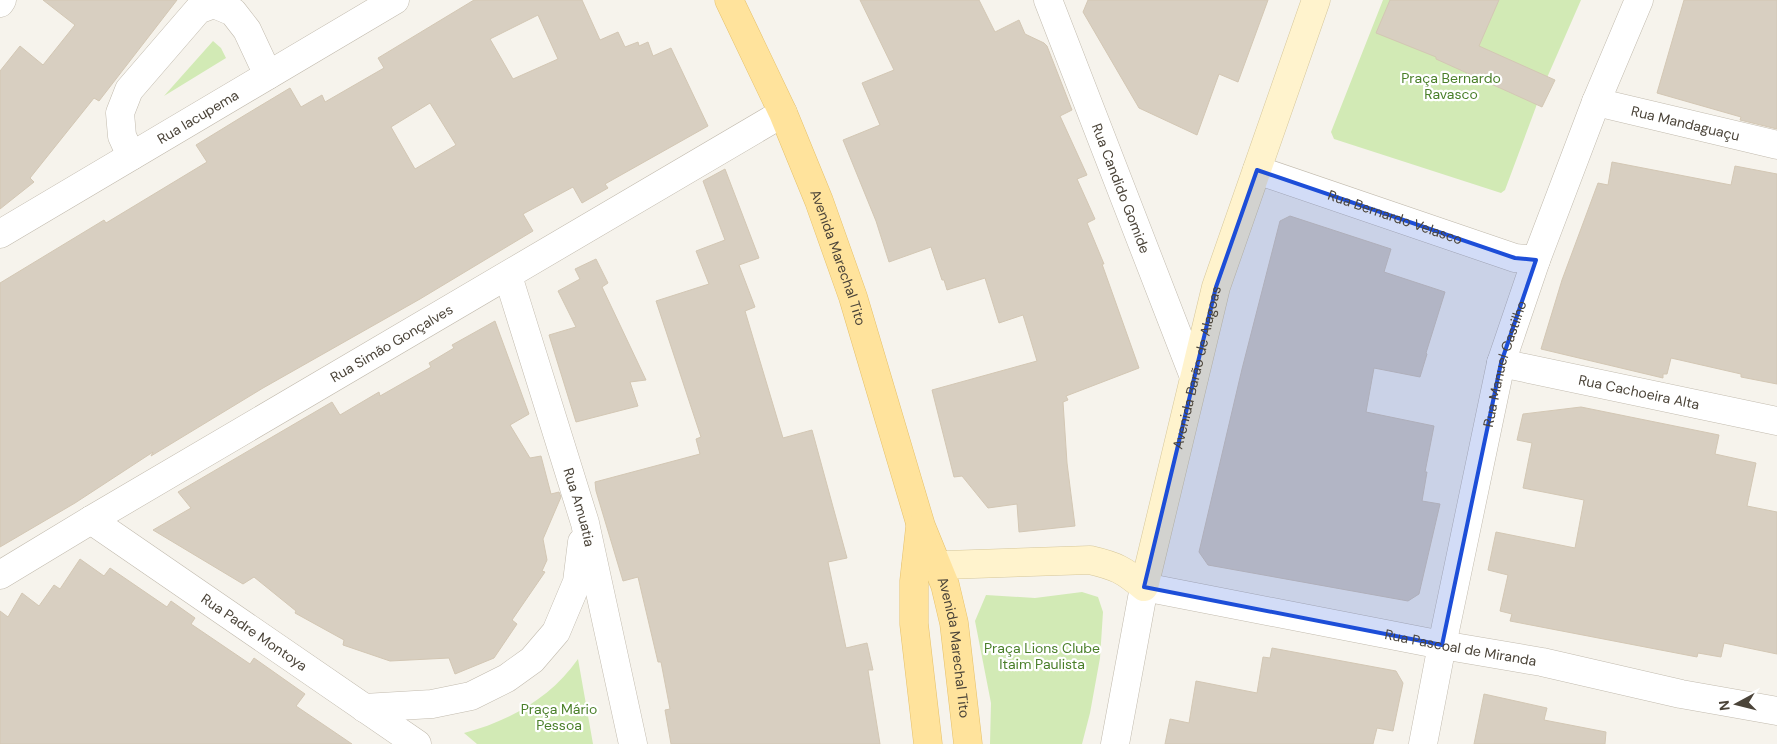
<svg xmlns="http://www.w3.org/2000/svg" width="1777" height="744" font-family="'DM Sans',sans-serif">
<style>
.green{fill:#d2eab5}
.building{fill:#d8cfc1;stroke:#d3c7b4;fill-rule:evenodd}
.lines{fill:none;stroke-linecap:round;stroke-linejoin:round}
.minor-casing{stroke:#c2bbae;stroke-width:29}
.secondary-casing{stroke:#d6c79b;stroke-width:29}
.primary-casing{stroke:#e6c16a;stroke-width:29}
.minor{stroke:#fff;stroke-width:28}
.secondary{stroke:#fff3cd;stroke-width:28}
.primary{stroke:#ffe39c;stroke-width:28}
.marked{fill:#1d4ed8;fill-opacity:0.2;stroke:#1d4ed8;stroke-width:4;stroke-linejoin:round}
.labels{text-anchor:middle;stroke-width:4.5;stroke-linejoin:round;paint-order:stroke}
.park-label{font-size:14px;fill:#4a7f2a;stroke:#fff}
.street-label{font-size:14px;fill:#4b4439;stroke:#fff}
</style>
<rect width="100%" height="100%" fill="#f6f3ec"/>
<!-- green -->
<path class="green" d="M1383 0H1581L1546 80 1505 190 1501 193 1334 139 1331 132Z
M213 41 221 48 226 58 164 96Z
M1082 592 1098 597 1103 612 1100 658 1090 713 1082 744H990L991 703 975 621 986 595 1035 598Z
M578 659 593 744H477L464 733C509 721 551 698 578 659Z"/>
<!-- building -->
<path class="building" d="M43 0H177L99 101 94 98 30 178 34 182 0 209V71L20 46 43 65 75 25Z
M474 0H582L600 40 618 32 625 47 638 42 639 46 648 42 653 56 671 48 708 126 605 184 608 188 582 203 573 187 523 214 533 231 420 299 263 388 151 456 153 452 75 503 0 547V283L104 220 106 223 207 162 196 145 245 115 290 88 301 107 322 95 325 102 384 68 378 58ZM538 15 558 59 513 79 490 39ZM430 103 456 145 415 169 391 127Z
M860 0H979L995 32 1019 20 1025 34 1044 43 1047 46 1072 110 1060 116 1087 175 1077 179 1095 219 1087 223 1104 264H1102L1139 368 1066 396 1068 400 1063 402 1067 463 1075 526 1019 532 1017 504 988 508 962 476 954 477 932 390 1037 361 1023 315 999 323 985 278 947 290 944 280H942L931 247 889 262 876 221 843 140 880 125 862 83 894 70Z
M1088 0H1268L1238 82 1219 74 1197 135 1139 108 1083 12Z
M1390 0H1499L1479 46 1555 80 1542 107 1436 59V57L1376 33Z
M1684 0H1777V129L1740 120 1741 117 1657 93Z
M1612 162 1731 185 1735 166 1777 174V384L1741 377V374L1671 358 1667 374H1663V378L1541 349 1562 280 1598 183 1608 185Z
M725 169 759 258 739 265 755 307 745 311 783 438 812 430 847 558 828 562 846 648 867 643 873 670H868L880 744H671L665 710 670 709 661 662H658L638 577 623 581 596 491 595 482 700 454 696 439 701 437 656 301 709 284 696 251 725 240 703 181Z
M1290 216 1391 249 1384 272 1445 292 1426 353 1427 354 1420 377 1374 368 1366 412 1434 426 1425 472H1427L1422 501 1440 504 1419 594 1408 601 1208 565 1199 552 1242 369 1280 221Z
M596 259 608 283 602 287 646 380 630 382 638 406 576 422 549 335 576 327 558 291 580 279 575 269Z
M495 321 529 414 510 425 530 458 541 456 551 494 559 492 561 497 543 539 547 560 542 571 545 572 512 620 517 624 494 658 455 674 449 658 390 661 343 645 344 640 295 613 296 611 254 577 243 584 153 530 191 508 178 492 332 402 340 415 379 392 380 396 431 367 429 363 454 348 452 345Z
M1581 407 1719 435 1715 454 1756 463 1747 506 1777 512V654L1724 643 1721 657 1698 653 1697 657 1510 621 1512 614 1500 611 1508 575 1488 570 1496 532 1575 548 1584 500 1523 488 1532 443 1517 440 1523 414Z
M80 559 104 576 110 568 167 607 171 601 195 618 191 624 250 664 254 658 305 694 296 706 352 744H0V611L8 617 22 593 39 606 54 585 60 589Z
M1272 648 1396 671 1403 683 1393 731 1377 728 1373 744H1165L1170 719 1189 723 1196 681 1257 693 1263 657 1270 658Z
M1484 694 1547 708 1544 720 1606 732 1605 744H1474Z"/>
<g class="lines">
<!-- minor casing -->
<g class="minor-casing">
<g id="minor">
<path id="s1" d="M1048 0 1194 377"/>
<path d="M0 3 2 0"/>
<path id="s2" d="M1596 102 1777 145"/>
<path d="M131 156 122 136 120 113 129 90 198 10 214 4 233 12 247 30 268 75"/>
<path id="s3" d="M1257 170 1515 258 1536 260"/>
<path id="s4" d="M0 234 395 0"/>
<path id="s5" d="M508 276 585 523 633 744"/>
<path id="s6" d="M1501 363 1777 421"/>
<path id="s7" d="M91 520 417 744"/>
<path id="s8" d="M0 575 91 520 783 113"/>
<path d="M364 708 432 704 471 696 507 678 532 660 556 632 577 582 582 542"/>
<path id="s9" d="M1115 744 1144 587 1442 645 1542 662 1681 694 1777 711"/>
<path id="s10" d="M1423 744 1442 645 1501 363 1536 260 1596 102 1639 0"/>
</g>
</g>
<!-- secondary casing -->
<g class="secondary-casing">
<g id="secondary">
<path id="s11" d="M916 566 1090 560C1116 566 1124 570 1144 587L1216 287 1316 0"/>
</g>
</g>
<!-- primary casing -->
<g class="primary-casing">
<g id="primary">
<path id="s12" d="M729 0 783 113 819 201 853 297 921 526 945 585 954 623 968 744"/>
<path d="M920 527 914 581V624L928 744"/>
</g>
</g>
<!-- minor -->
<use href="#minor" class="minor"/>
<!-- secondary -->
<use href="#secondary" class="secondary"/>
<!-- primary -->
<use href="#primary" class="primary"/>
</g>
<!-- marked area -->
<path class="marked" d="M1257 170 1515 258 1536 260 1501 363 1442 645 1144 587 1216 287Z"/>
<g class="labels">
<!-- park labels -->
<g class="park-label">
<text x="1451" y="83">Praça Bernardo<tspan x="1451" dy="16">Ravasco</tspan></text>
<text x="1042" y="653">Praça Lions Clube<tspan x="1042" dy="16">Itaim Paulista</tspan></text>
<text x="559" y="714">Praça Mário<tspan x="559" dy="16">Pessoa</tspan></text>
</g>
<!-- street labels -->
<g class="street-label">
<text dy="5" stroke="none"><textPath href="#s4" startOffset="230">Rua Iacupema</textPath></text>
<text dy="5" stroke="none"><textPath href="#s2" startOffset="92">Rua Mandaguaçu</textPath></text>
<text dy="5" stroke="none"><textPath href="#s1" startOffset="202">Rua Candido Gomide</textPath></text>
<text dy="5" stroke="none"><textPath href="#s3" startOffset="146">Rua Bernardo Velasco</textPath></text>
<text dy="5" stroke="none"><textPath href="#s12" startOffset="280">Avenida Marechal Tito</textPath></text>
<text dy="5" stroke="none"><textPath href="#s8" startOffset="455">Rua Simão Gonçalves</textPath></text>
<text dy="5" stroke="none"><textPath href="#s10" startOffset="389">Rua Manuel Castilho</textPath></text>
<text dy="5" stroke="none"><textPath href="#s11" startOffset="461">Avenida Barão de Alagoas</textPath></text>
<text dy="5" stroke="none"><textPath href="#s6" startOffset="141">Rua Cachoeira Alta</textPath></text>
<text dy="5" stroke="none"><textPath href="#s5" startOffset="242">Rua Amuatia</textPath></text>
<text dy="5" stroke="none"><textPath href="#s7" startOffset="198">Rua Padre Montoya</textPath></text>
<text dy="5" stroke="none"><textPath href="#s12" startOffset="688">Avenida Marechal Tito</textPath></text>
<text dy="5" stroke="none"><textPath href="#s9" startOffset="482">Rua Pascoal de Miranda</textPath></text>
</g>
</g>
<!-- north arrow -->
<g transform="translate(1737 704) rotate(263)" stroke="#ffffff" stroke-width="4" paint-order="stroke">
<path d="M0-4L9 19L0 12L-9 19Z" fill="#4b4439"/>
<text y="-8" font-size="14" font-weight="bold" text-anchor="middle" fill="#4b4439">N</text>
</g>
</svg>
